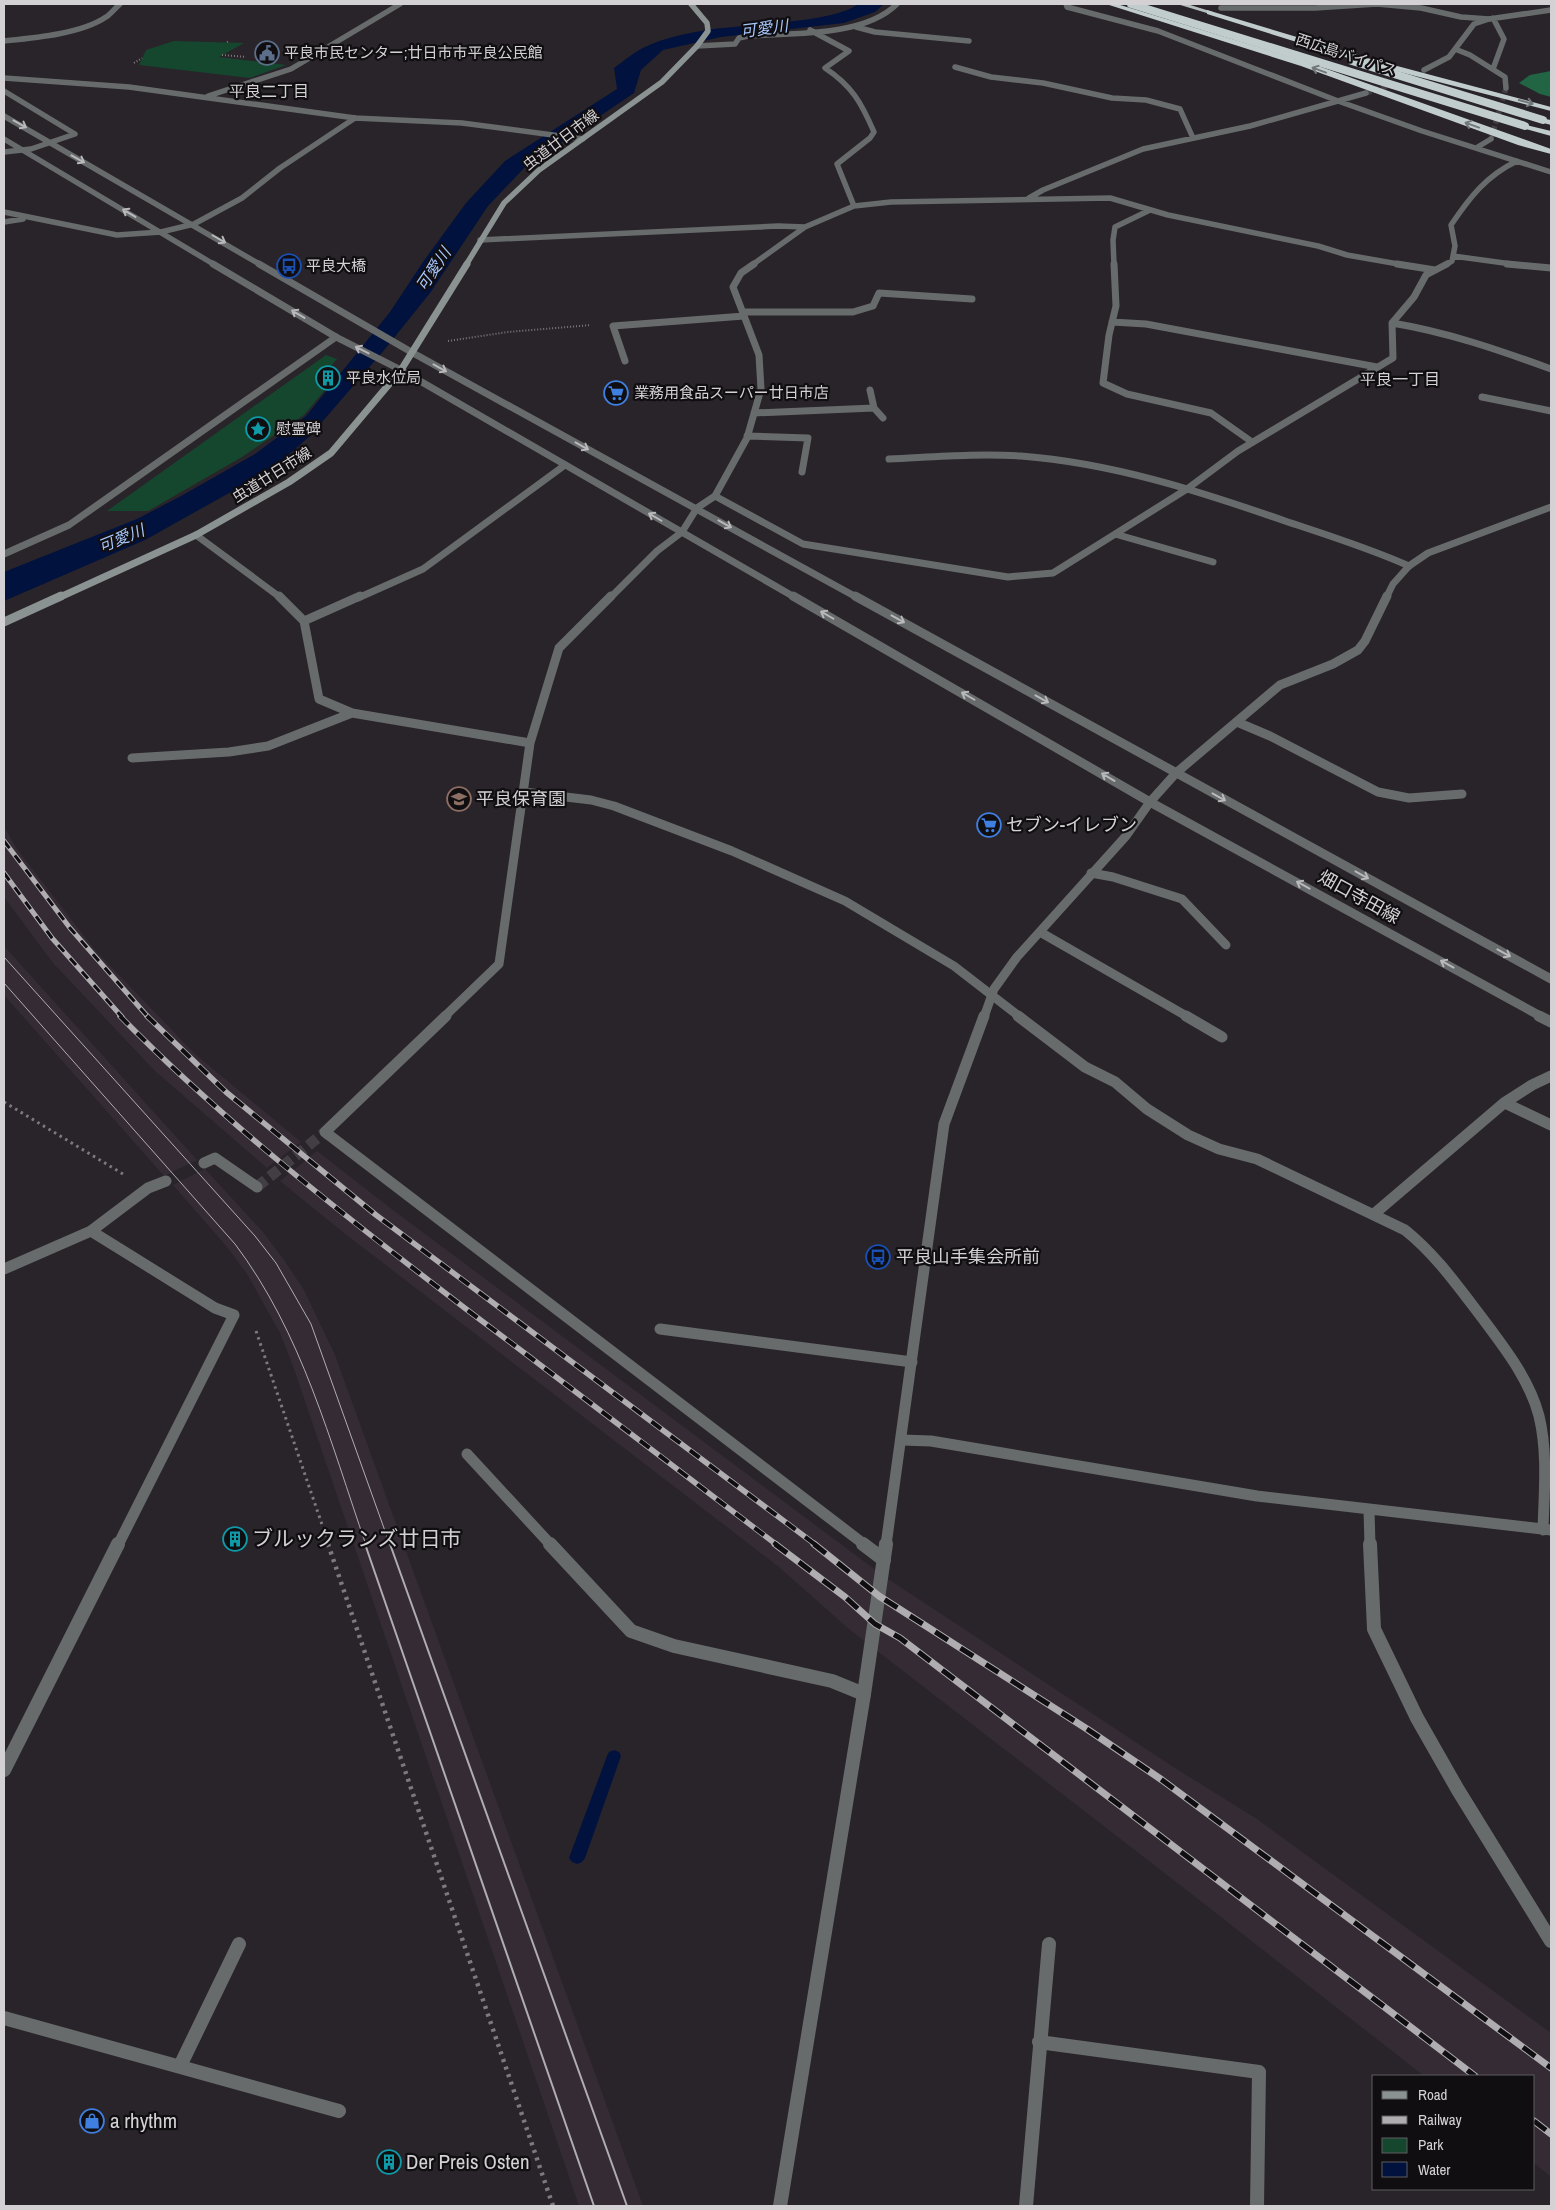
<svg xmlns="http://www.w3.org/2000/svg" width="1555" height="2210" font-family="'Archivo Narrow','Noto Sans JP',sans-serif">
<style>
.built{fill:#342b35}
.green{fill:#15472f}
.forest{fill:#216544}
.water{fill:#00123d}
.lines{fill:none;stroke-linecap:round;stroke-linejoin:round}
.stream{fill:#00123d;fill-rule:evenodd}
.minor-tunnel-far1{stroke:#433e44;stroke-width:5.5;stroke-dasharray:5.5 2.5;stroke-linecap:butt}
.minor-tunnel{stroke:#433e44;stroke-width:11;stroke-dasharray:11 5.5;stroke-linecap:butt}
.path-far2{stroke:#7d797e;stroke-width:2;stroke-dasharray:1 2;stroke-linecap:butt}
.path-far1{stroke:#7d797e;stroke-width:3;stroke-dasharray:2.5 4;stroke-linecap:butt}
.path{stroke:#7d797e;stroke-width:4.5;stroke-dasharray:3 5;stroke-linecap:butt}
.service-far2{stroke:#676b6b;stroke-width:5.5}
.service-far1{stroke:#676b6b;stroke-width:9}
.service{stroke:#676b6b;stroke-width:11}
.minor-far4{stroke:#676b6b;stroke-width:5.5}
.minor-far3{stroke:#676b6b;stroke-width:7}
.minor-far2{stroke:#676b6b;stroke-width:9}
.minor-far1{stroke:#676b6b;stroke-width:11}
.minor{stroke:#676b6b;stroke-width:14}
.tertiary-far4{stroke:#676b6b;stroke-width:5.5}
.tertiary-far3{stroke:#676b6b;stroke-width:7}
.tertiary-far2{stroke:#676b6b;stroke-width:9}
.tertiary-far1{stroke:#676b6b;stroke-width:11}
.tertiary{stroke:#676b6b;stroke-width:14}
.secondary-far2{stroke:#8b9392;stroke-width:5.5}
.secondary-far1{stroke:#8b9392;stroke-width:7}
.secondary{stroke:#8b9392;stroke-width:9}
.trunk{fill:#b4bfbe;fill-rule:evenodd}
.motorway{fill:#c1cdcc;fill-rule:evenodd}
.tram-far1{stroke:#b0adb1;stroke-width:1}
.tram{stroke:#b0adb1;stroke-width:2}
.rail-far2-casing{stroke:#b0adb1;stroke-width:5}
.rail-far1-casing{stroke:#b0adb1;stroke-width:5.5}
.rail-casing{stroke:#b0adb1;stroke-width:7}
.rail-far2{stroke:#100e11;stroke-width:3;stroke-dasharray:9;stroke-linecap:butt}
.rail-far1{stroke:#100e11;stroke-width:4;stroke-dasharray:12;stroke-linecap:butt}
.rail{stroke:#100e11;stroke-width:5;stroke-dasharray:15;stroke-linecap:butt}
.motorway-bridge{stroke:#c1cdcc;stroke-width:8}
.oneway{stroke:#717778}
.oneway2{stroke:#b9b8ba}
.labels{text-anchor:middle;stroke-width:4.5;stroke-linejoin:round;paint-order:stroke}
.far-poi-label{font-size:15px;fill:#d4d1d5;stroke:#100e11;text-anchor:start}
.far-street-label{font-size:15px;fill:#d4d1d5;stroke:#100e11}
.far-water-label{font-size:16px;font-style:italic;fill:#a6c7fc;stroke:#100e11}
.far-neighbourhood-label{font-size:16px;fill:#d4d1d5;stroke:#100e11}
.poi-label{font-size:18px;fill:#d4d1d5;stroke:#100e11;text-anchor:start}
.street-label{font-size:18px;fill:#d4d1d5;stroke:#100e11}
.near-poi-label{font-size:21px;fill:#d4d1d5;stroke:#100e11;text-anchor:start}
</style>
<rect width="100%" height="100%" fill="#29242a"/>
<!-- built -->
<path class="built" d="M4 827 17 849 94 949 195 1054 301 1142 267 1168 155 1071 53 963 4 897Z
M4 946 197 1160 164 1176 4 995Z
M317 1151 389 1207 885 1577 1175 1768 1257 1819 1551 2033V2177L1534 2163V2076H1424L1180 1885 850 1630 779 1567 344 1233 280 1181Z
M205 1169 263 1232 284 1260 304 1290 335 1355 643 2206H579L293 1366 280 1333 247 1274 227 1247 173 1185Z"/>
<!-- green -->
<path class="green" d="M174 41 244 43 219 57 286 65 250 78 139 65 146 50Z
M326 355 337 359 317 382 329 385 304 415 242 457 148 511H107Z"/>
<!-- forest -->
<path class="forest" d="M1551 71V97L1540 94 1519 83 1530 75Z"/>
<!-- water -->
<path class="water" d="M858 4H884L875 12 844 23 721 37 663 50 641 70 634 93 526 166 488 206 430 293 385 349 310 436 272 469 145 540 4 601V572L137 519 181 496 255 454 306 416 390 312 423 262 466 203 505 161 617 89 614 68C624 61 634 52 645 47 661 39 683 34 701 31 736 24 833 24 858 4Z"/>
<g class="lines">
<!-- stream -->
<path class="stream" d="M614 1750 619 1752 621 1756 585 1858 582 1862 577 1864 572 1862 569 1858 607 1756 609 1752Z"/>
<!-- minor-tunnel-far1 -->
<path class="minor-tunnel-far1" d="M1366 93 1394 84
M1491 139 1506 88"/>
<!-- minor-tunnel -->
<path class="minor-tunnel" d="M257 1187 325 1132"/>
<!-- path-far2 -->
<path class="path-far2" d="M227 42 229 41
M222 55 246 57
M134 63 142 58
M448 341 508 332 591 325"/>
<!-- path-far1 -->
<path class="path-far1" d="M4 1102 123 1174
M256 1331 329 1545"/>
<!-- path -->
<path class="path" d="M328 1544 553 2206"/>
<!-- service-far2 -->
<path class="service-far2" d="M1221 8H1315L1377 4 1421 8 1461 17 1489 19"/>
<!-- service-far1 -->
<path class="service-far1" d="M1091 873 1113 877 1182 899 1226 945
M1040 932 1188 1017"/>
<!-- service -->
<path class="service" d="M1186 1016 1222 1037
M204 1163 215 1158 257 1187"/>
<!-- minor-far4 -->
<path class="minor-far4" d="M1066 4 1067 7 1158 31 1338 101 1422 131 1551 172
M1493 18 1504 39 1493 69
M856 27 875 32 969 41
M810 30 849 51 825 68C852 86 861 102 874 132L870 138 837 164 854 206
M4 41C34 38 81 34 106 17 111 14 115 8 120 4
M697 46 735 44 739 38 748 36C792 33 864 37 897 4
M1455 49 1470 55 1505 77 1506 88
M955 67 991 77 1043 83 1112 98 1146 100 1180 109 1193 138
M1424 70 1449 57 1474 24 1489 19 1551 10
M4 78 129 87 355 118 462 123 583 139
M4 91 75 134 31 149 4 152
M208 96 291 69 400 4
M1476 148 1491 139
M1029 198 1043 190 1143 149 1250 126 1366 93
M4 212 117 235 161 232 194 224 242 198 280 168 355 118
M4 222 23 219
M480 240 778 226 805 227
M1453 256 1519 265
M752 265 805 227 854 206 891 202 1110 198 1168 215 1318 246 1347 255 1404 265
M1114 265 1113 240 1115 227 1150 210
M1445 265 1452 261 1455 246 1451 225C1470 197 1486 176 1517 161"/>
<!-- minor-far3 -->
<path class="minor-far3" d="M1114 264 1116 306 1109 335 1103 383 1127 394 1211 413 1252 442
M1397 264 1435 270
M1507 264 1551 268
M743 312H853L873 306 879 293 972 299
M1112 322 1146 324 1377 367
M1392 323C1447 332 1499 350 1551 369
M625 361 613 326 744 316
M1482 397 1551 411
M874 408 883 418
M754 413 874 408 870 390
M747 436 808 438 802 472
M889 459C933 457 977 453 1021 456 1112 463 1199 491 1285 521 1327 535 1369 548 1409 566
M715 496 803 544 1008 577 1053 573 1187 489 1238 451 1393 358 1392 323 1414 297 1426 275 1447 264
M1115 534 1213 562
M196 535 281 598
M4 554 69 525 336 337
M358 598 423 569 565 465
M610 598 657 551 682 532 697 508 715 496 747 438 761 389 759 355 733 287 741 273 754 264"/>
<!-- minor-far2 -->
<path class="minor-far2" d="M279 596 304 621 319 699 352 713 530 743
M304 621 360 596
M1237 722 1270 736 1378 792 1409 798 1462 794
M132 758 229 752 268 746 352 713
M524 792 591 800 614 806 732 851 845 901 954 966 1020 1017
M444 1017 499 964 530 743 559 648 611 596"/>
<!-- minor-far1 -->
<path class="minor-far1" d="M446 1016 325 1132 865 1545
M1018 1016 1085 1067 1115 1082 1147 1109 1188 1135 1219 1149 1257 1159 1405 1230C1435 1254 1457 1285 1480 1315 1503 1346 1529 1378 1539 1416 1548 1453 1544 1493 1543 1530
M1505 1103 1551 1125
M1374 1214 1504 1103 1532 1085 1551 1076
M91 1231 215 1308 234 1315 118 1545
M4 1269 91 1231 148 1188 166 1181
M660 1329 912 1362
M902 1440 931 1441 1257 1496 1551 1530
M467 1454 551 1545
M1369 1510 1370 1545"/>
<!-- minor -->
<path class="minor" d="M550 1544 631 1631 674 1646 832 1681 864 1694
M863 1544 884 1560
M1370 1544 1374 1629 1417 1718 1458 1790 1551 1941
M4 1770 118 1544
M4 2018 339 2111
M1039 2042 1259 2072 1257 2206
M180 2066 239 1944
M1026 2206 1049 1944"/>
<!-- tertiary-far4 -->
<path class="tertiary-far4" d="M4 116 261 265
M4 139 215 265"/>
<!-- tertiary-far3 -->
<path class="tertiary-far3" d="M213 264 336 337 401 370 796 598
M259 264 413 353 858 598
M1386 598 1393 584 1409 566 1428 553 1551 507"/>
<!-- tertiary-far2 -->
<path class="tertiary-far2" d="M793 596 1150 802 1542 1017
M855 596 1551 979
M984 1017 994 989 1017 957 1126 836 1150 802 1176 773 1280 685 1333 664 1358 650 1365 641 1387 596"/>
<!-- tertiary-far1 -->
<path class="tertiary-far1" d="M1539 1016 1551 1022
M886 1545 944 1124 984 1016"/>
<!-- tertiary -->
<path class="tertiary" d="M780 2206 864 1694 886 1544"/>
<!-- secondary-far2 -->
<path class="secondary-far2" d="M466 265 504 203 539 170 662 82 697 46 708 31 707 23 691 4"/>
<!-- secondary-far1 -->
<path class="secondary-far1" d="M58 598 196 535 289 482 331 453 401 370 467 264"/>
<!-- secondary -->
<path class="secondary" d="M4 622 61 596"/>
<!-- trunk -->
<path class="trunk" d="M1177 4H1187L1213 12 1210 14Z"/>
<!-- motorway -->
<path class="motorway" d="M1106 4H1117L1307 62 1551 149V154L1518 145 1301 66Z
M1207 10 1367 58 1551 107V111L1361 62 1207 14Z
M1540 118 1551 120V125L1540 122Z
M1522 124 1551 131V136L1522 128Z"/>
<!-- tram-far1 -->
<path class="tram-far1" d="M4 957 255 1236 276 1263 311 1324 390 1545
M4 983 235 1244C302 1333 330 1441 366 1545"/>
<!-- tram -->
<path class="tram" d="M365 1544 594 2206
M390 1544 627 2206"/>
<!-- rail-far2 casing -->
<g class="rail-far2-casing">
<path id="rail-far2" d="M4 841 70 928 148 1017
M4 873 52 938 122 1017"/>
</g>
<!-- rail-far1 casing -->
<g class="rail-far1-casing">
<path id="rail-far1" d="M120 1016C226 1124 346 1217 466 1309 570 1387 673 1466 777 1545
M147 1016 226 1092 376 1215 816 1545"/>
</g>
<!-- rail casing -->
<g class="rail-casing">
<path id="rail" d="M775 1544 845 1597 875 1624 900 1638 1475 2076
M814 1544 879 1596 1087 1729 1162 1780 1551 2068
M1534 2121 1551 2134"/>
</g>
<!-- rail-far2 -->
<use href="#rail-far2" class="rail-far2"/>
<!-- rail-far1 -->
<use href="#rail-far1" class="rail-far1"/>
<!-- rail -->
<use href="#rail" class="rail"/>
<!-- motorway-bridge -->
<path class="motorway-bridge" d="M1131 4 1525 126
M1352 61 1543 120"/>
</g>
<!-- one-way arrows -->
<defs><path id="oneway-shaft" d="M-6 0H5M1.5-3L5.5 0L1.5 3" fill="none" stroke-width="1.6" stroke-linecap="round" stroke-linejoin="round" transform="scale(1.25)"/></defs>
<g class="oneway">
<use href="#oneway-shaft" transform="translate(1319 70) rotate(-160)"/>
<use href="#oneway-shaft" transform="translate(1526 102) rotate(15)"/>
<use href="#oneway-shaft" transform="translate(1472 125) rotate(-160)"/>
</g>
<g class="oneway2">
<use href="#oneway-shaft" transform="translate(20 124) rotate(29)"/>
<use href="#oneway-shaft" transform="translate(78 159) rotate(29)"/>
<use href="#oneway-shaft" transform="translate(129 213) rotate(-149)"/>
<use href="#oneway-shaft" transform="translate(219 239) rotate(30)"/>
<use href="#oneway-shaft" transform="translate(298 314) rotate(-149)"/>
<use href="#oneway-shaft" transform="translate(362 350) rotate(-153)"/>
<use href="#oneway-shaft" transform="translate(440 368) rotate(29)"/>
<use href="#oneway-shaft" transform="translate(582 446) rotate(29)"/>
<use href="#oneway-shaft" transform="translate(655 517) rotate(-150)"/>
<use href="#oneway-shaft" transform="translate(725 524) rotate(29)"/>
<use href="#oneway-shaft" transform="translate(827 615) rotate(-150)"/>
<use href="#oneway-shaft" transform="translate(898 619) rotate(29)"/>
<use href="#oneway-shaft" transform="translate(968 696) rotate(-150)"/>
<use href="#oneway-shaft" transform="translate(1042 699) rotate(29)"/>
<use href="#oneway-shaft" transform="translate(1108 777) rotate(-149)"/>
<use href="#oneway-shaft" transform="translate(1219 797) rotate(29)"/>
<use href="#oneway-shaft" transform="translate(1362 875) rotate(29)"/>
<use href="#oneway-shaft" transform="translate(1303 885) rotate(-151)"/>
<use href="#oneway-shaft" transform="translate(1504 953) rotate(29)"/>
<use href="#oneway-shaft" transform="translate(1447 964) rotate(-151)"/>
</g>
<!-- icons -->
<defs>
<g id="civic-ring" transform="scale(1.25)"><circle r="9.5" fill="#100e11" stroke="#5c6f8a" stroke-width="1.5"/><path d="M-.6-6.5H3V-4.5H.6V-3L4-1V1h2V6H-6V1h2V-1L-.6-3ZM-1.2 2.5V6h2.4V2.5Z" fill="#5c6f8a"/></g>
<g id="bus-ring" transform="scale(1.25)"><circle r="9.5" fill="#100e11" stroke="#1a4fb4" stroke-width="1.5"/><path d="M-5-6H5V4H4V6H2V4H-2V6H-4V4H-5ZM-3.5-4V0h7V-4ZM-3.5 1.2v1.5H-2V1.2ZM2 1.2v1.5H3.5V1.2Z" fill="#1a4fb4"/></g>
<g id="building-ring" transform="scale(1.25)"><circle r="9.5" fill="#100e11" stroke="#0f9aa8" stroke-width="1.5"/><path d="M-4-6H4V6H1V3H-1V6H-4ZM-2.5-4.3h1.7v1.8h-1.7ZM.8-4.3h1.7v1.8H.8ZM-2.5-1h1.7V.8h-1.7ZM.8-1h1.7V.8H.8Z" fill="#0f9aa8"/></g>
<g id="supermarket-ring" transform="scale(1.25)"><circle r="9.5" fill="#100e11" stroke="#3f7fe0" stroke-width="1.5"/><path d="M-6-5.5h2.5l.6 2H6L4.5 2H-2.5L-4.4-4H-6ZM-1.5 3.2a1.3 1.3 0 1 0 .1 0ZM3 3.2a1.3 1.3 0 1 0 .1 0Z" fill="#3f7fe0"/></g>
<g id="sight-ring" transform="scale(1.25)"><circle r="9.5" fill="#100e11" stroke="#0f9aa8" stroke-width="1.5"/><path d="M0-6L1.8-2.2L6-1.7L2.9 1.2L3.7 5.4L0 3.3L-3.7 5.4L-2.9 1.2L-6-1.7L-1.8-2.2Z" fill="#0f9aa8"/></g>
<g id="school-ring" transform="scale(1.25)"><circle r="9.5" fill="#100e11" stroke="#8d6e63" stroke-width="1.5"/><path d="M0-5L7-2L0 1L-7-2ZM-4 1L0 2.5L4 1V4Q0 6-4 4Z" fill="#8d6e63"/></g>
<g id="shop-ring" transform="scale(1.25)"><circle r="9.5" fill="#100e11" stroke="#3f7fe0" stroke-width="1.5"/><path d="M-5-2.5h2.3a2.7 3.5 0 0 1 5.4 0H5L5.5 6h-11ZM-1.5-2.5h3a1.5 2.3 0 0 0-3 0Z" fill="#3f7fe0"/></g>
</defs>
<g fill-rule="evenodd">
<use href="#civic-ring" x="267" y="53"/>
<use href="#bus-ring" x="289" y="266"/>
<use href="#building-ring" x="328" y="378"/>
<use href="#supermarket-ring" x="616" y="393"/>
<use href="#sight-ring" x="258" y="429"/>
<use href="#school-ring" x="459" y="799"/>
<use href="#supermarket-ring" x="989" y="825"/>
<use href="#bus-ring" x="878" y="1257"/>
<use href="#building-ring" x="235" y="1539"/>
<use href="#shop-ring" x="92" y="2121"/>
<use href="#building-ring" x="389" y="2162"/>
</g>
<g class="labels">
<!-- far-poi labels -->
<g class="far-poi-label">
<text x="284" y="58">平良市民センター;廿日市市平良公民館</text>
<text x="306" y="271">平良大橋</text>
<text x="346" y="383">平良水位局</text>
<text x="634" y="398">業務用食品スーパー廿日市店</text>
<text x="276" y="434">慰霊碑</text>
</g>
<!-- far-street labels -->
<g class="far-street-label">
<text transform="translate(1346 55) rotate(18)" y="5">西広島バイパス</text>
<text transform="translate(561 140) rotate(-37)" y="5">虫道廿日市線</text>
<text transform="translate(272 475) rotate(-32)" y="5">虫道廿日市線</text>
</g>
<!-- far-water labels -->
<g class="far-water-label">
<text transform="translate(764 28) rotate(-7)" y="6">可愛川</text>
<text transform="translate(433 269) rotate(-56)" y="6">可愛川</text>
<text transform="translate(121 538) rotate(-22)" y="6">可愛川</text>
</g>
<!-- far-neighbourhood labels -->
<g class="far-neighbourhood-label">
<text x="269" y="97">平良二丁目</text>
<text x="1400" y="385">平良一丁目</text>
</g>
<!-- poi labels -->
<g class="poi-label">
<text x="476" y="805">平良保育園</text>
<text x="1006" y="831">セブン-イレブン</text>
<text x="896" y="1263">平良山手集会所前</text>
</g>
<!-- street labels -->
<g class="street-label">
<text transform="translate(1359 897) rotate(29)" y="6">畑口寺田線</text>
</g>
<!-- near-poi labels -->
<g class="near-poi-label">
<text x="252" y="1546">ブルックランズ廿日市</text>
<text x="110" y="2128">a rhythm</text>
<text x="406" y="2169">Der Preis Osten</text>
</g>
</g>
<!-- border -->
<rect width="1555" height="2210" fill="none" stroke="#d4d1d5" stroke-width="10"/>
<!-- legend -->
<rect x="1372" y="2075" width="162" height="115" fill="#100e11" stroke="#5e5c5f"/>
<rect x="1382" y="2091" width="25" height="8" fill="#8b9392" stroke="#5e5c5f"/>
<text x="1418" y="2100" font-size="15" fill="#d4d1d5">Road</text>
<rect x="1382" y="2116" width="25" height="8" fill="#b0adb1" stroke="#5e5c5f"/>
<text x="1418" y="2125" font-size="15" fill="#d4d1d5">Railway</text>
<rect x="1382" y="2138" width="25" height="15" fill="#15472f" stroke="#5e5c5f"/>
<text x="1418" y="2150" font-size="15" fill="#d4d1d5">Park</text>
<rect x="1382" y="2162" width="25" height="15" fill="#00123d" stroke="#5e5c5f"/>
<text x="1418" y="2175" font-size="15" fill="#d4d1d5">Water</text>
</svg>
